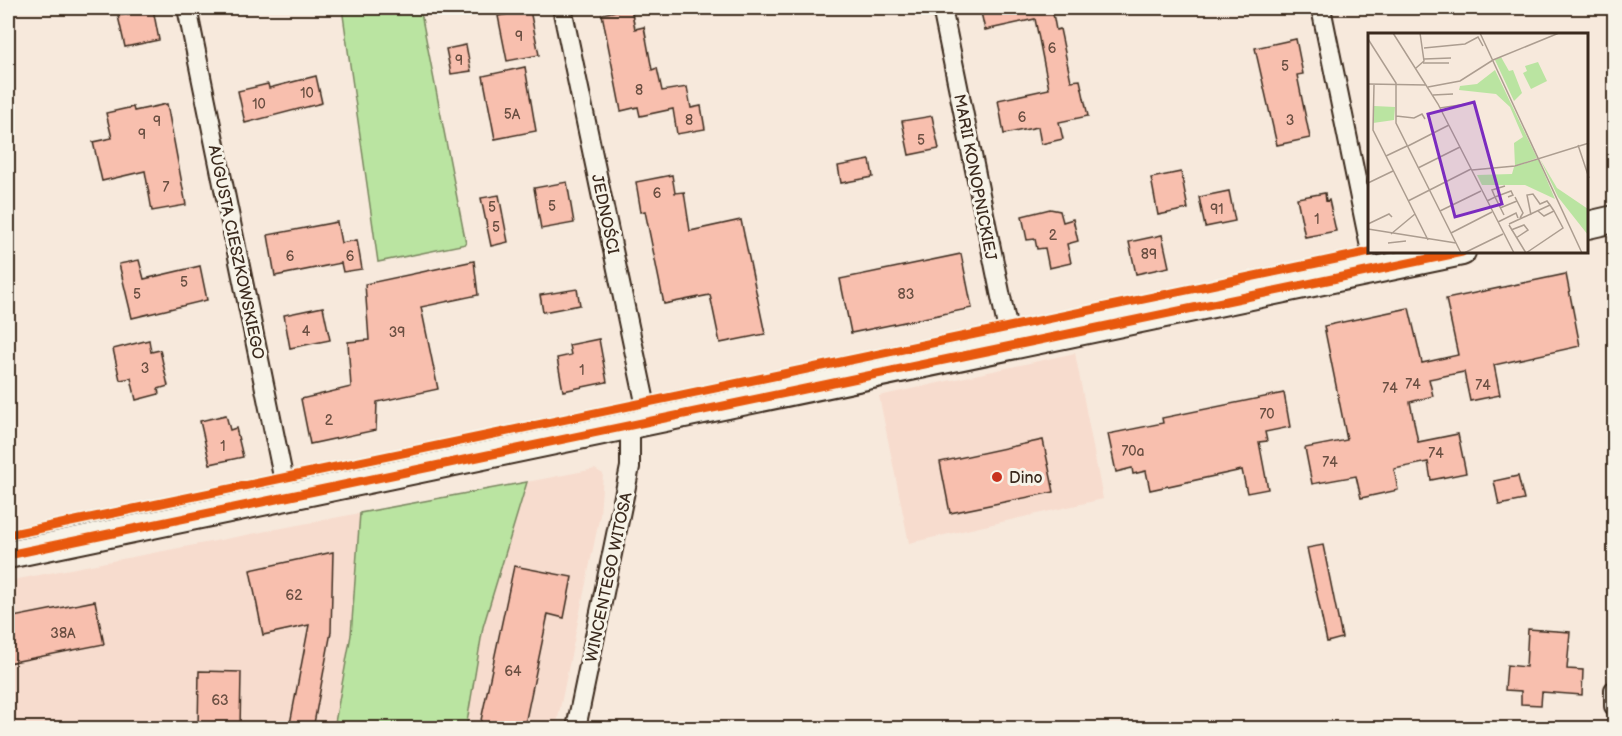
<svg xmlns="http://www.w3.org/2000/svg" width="1622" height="736" font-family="'Balsamiq Sans',sans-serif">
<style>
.built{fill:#f7dcce}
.green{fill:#bae4a1;stroke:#7a8760;stroke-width:1.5}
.building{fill:#f8bfae;stroke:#3b2a1e;stroke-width:1.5}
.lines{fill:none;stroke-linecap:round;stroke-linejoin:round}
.street-casing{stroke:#3b2a1e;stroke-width:22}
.secondary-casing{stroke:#3b2a1e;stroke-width:30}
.street{stroke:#f7f3e8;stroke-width:18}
.secondary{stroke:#f7f3e8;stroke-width:26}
.cycleway-casing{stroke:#f7f3e8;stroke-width:13}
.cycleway{stroke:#e8590c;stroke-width:9}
.poi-dot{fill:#c8321e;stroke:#f7f3e8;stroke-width:2}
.labels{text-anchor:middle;stroke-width:6;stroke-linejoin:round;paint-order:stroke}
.number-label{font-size:14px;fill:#6a4f42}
.street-label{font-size:16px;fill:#3b2a1e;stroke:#f7f3e8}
.poi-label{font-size:16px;fill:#3b2a1e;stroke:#f7f3e8;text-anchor:start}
.inset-road{fill:none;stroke:#ac9d90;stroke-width:1.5}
.view{fill:#7b2cbf;fill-opacity:0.15;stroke:#7b2cbf;stroke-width:3}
.inset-edge{fill:none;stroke:#3b2a1e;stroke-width:3}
</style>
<rect width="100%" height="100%" fill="#f7e9dc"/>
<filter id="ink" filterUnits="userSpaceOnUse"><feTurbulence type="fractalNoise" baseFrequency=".0167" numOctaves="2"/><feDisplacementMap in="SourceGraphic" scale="12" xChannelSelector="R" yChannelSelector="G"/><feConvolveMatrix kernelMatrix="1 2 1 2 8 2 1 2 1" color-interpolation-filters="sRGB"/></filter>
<g filter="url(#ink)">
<!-- built -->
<path class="built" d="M1075 353 1103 499 909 543 879 396Z
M595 469 603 474 600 515 556 728H466L483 627 527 482Z
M360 513 351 635 334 728H8V581Z"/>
<!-- green -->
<path class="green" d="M342 8H420L466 244 378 262Z
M527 482 483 627 466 728H334L351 635 360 513Z"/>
<!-- building -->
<path class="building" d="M631 8 635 29 644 27 652 70 657 68 662 91 687 87 691 108 701 106 705 129 677 134 673 109 640 116 638 107 621 111 602 14Z
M980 8H1052L1056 30 1060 29 1071 81 1080 80 1088 116 1059 122 1063 139 1041 144 1038 127 1004 134 998 100 1049 89 1035 19 985 30Z
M153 9 159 40 125 47 118 16Z
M530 10 539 55 507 61 498 16Z
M1296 39 1303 74 1297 75 1310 138 1277 145 1255 48Z
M466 45 471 71 451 74 446 49Z
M525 67 536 131 495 139 483 76Z
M316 76 322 103 245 123 238 91 268 84 269 88Z
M167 104 186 205 152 211 145 171 102 181 93 142 112 138 106 113 133 107 134 111Z
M932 116 939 149 909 155 902 121Z
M870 160 873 177 841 183 838 166Z
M1181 172 1188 209 1158 215 1151 178Z
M672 175 675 193 684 192 690 231 741 220 765 334 720 343 710 295 664 304 645 211 641 212 636 182Z
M567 182 574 223 541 229 534 188Z
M1229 191 1235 221 1205 227 1199 197Z
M1325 193 1326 201 1329 200 1336 231 1305 237 1297 198Z
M499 195 508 242 491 246 481 198Z
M1050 209 1060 211 1063 222 1073 219 1078 241 1067 244 1071 263 1049 268 1045 248 1037 249 1035 239 1027 240 1022 216Z
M337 222 341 243 357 240 362 269 343 272 341 263 275 276 268 235Z
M1162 235 1169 267 1136 274 1129 242Z
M961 254 972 308 851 333 840 279Z
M139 260 144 279 200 266 207 300 132 318 119 264Z
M474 261 478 295 421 307 438 389 377 402 376 430 310 444 301 399 351 387 348 342 369 340 365 284Z
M1566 274 1580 346 1494 365 1500 395 1470 401 1464 372 1429 379 1433 396 1410 402 1418 442 1458 434 1466 473 1431 480 1428 462 1394 469 1398 490 1361 498 1356 476 1312 484 1305 448 1347 440 1324 326 1409 308 1422 363 1458 355 1446 299Z
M577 289 580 305 543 312 540 295Z
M323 307 330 340 290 348 284 315Z
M599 339 607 382 563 391 557 358 571 355 569 345Z
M149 340 151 352 160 350 168 386 158 389 159 394 136 400 131 378 120 380 113 349Z
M1284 393 1290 427 1265 432 1267 441 1259 442 1268 489 1247 493 1242 470 1150 490 1146 471 1133 474 1132 468 1116 472 1108 434 1163 423 1162 418Z
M226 415 230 430 236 428 243 457 210 464 200 421Z
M1043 440 1054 492 950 513 940 462Z
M1518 476 1524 500 1499 505 1494 481Z
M1323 545 1342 638 1327 642 1307 548Z
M333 552 331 632 313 729H289L309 625 263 635 250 570Z
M514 566 572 577 564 618 548 614 524 729H497L480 725Z
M95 601 104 644 8 663V618Z
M1528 629 1570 632 1567 669 1583 670 1582 695 1542 692 1541 705 1521 704V691L1505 690 1507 665 1526 667Z
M199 671 241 672 240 729H198Z"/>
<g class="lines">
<!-- street casing -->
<g class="street-casing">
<path id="street" d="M187 8 287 496
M562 8 649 421
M942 8 1011 346
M1321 8 1370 247
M1614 706V690
M576 728 630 467V425"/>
</g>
<!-- secondary casing -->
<g class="secondary-casing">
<path id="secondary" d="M1588 225 1614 219
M8 555 1462 252"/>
</g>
<!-- street -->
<use href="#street" class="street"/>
<!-- secondary -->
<use href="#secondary" class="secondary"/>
<!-- cycleway casing -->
<g class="cycleway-casing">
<path id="cycleway" d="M8 535 1370 252
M8 555 1462 252"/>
</g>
<!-- cycleway -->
<use href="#cycleway" class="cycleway"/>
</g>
</g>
<!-- markers -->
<circle class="poi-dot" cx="997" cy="477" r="6"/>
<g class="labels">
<!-- number labels -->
<g class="number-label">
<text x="519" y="41">9</text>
<text x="1052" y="53">6</text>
<text x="459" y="65">9</text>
<text x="1285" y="71">5</text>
<text x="639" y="95">8</text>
<text x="307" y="98">10</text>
<text x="259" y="109">10</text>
<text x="512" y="119">5A</text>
<text x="1022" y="122">6</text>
<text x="689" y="125">8</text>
<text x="1290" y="125">3</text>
<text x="157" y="126">9</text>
<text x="142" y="139">9</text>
<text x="921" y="145">5</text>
<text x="166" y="192">7</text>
<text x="657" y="198">6</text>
<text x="552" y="211">5</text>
<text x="492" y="212">5</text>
<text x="1217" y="214">91</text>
<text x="1317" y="224">1</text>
<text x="496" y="232">5</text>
<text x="1053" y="240">2</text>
<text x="1149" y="259">89</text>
<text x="290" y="261">6</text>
<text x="350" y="261">6</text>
<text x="184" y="287">5</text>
<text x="137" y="299">5</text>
<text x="906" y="299">83</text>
<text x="306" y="336">4</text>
<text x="397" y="337">39</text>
<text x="145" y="373">3</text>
<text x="582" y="375">1</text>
<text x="1413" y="389">74</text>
<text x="1483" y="390">74</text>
<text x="1390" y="393">74</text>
<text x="1267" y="419">70</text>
<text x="329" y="425">2</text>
<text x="223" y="451">1</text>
<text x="1133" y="456">70a</text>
<text x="1436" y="458">74</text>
<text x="1330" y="467">74</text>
<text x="294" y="600">62</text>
<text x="63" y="638">38A</text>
<text x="513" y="676">64</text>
<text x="220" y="705">63</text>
</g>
<!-- street labels -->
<g class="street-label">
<text transform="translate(976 177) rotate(79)" y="6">MARII KONOPNICKIEJ</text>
<text transform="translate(606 214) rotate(78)" y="6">JEDNOŚCI</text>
<text transform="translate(237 252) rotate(78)" y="6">AUGUSTA CIESZKOWSKIEGO</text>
<text transform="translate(608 577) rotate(-78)" y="6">WINCENTEGO WITOSA</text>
</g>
<!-- poi labels -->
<g class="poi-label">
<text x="1009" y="483">Dino</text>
</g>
</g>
<!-- overview -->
<g transform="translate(1368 33)">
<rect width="220" height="220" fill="#f7e9dc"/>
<path d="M133 24 141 38 145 37 154 60 146 68 127 27ZM170 29 179 48 163 56 155 40 159 38 157 33ZM127 37 169 125 147 133 146 110 155 104 142 74 128 61 91 57 92 53 109 51ZM6 73 27 74 26 87 5 90ZM170 126 187 166 157 152H114L109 142 144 141 146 134ZM172 126 189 155 220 176V202L190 164Z" fill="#bae4a1"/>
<path class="inset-road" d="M25 0 70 71 146 220M112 0 214 220M0 6 28 50V90L93 220M56 15 97 11 110 4 115 13M56 26 83 25M55 30H81M48 35 56 28 52 0M0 51 58 52M6 52 5 97 60 207M60 54 92 48 125 27 191 0M65 62 85 61M72 75 105 70M28 83 46 85 54 81 57 86M210 112 221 145M40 113 81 92M18 123 39 113M50 135 92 114M104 137 147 133 221 110M0 150 25 138M137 153 124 157 127 164 143 158 145 162 140 164M147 164 155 180 152 185M40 168 103 136M119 168 127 164 136 182M132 175 149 168M72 178 113 158M163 182 159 162 165 161 172 171 179 168 182 172M130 189 148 180 150 185M0 191 21 181 24 184M141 191 182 172 186 178 176 183 170 178M141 192 158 220M0 196 88 210M143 197 156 192 160 197 148 205M83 200 124 179M23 201 47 181M20 210 38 208M96 220 135 201M158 220 195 195 186 178"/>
<path class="view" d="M106 69 134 171 87 184 60 81Z"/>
<rect width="220" height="220" class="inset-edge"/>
</g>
<!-- margin -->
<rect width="1622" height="736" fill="none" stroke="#f7f3e8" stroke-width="30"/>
<rect x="15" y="15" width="1592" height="706" fill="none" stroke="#3b2a1e" stroke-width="2" filter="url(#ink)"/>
</svg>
